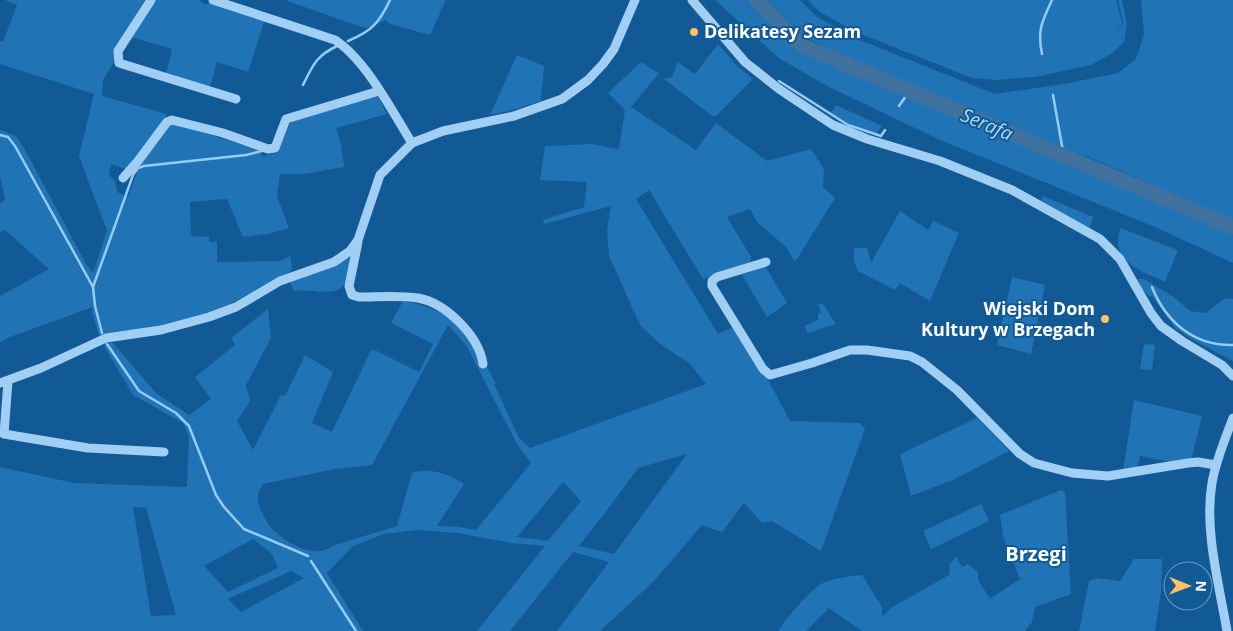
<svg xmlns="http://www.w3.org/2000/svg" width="1233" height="631" font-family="'Open Sans',sans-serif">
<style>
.green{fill:#2073b4;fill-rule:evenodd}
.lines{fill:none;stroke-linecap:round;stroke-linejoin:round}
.stream{stroke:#93ccf7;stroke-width:2.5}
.river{stroke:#3f729e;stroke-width:15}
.minor{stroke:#a1cff3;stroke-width:9}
.poi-dot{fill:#ffc164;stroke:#125a96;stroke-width:2}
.labels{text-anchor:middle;stroke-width:4;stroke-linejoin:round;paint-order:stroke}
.poi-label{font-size:18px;font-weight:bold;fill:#fff;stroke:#125a96;text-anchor:start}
.water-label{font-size:19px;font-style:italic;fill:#aed9fa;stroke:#125a96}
.quarter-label{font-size:20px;font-weight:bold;fill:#fff;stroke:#125a96}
</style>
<rect width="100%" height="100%" fill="#125a96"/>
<!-- green -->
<path class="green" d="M5 0H145L115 50 114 62 103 80 102 96 167 114 145 147 126 169 111 164 109 175 115 181 117 192 128 197 140 165 164 131 171 125H179L256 149 263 156 277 153 291 121 377 95 387 114 336 128 341 145 344 167 303 174H280L277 196 289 228 268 234 243 237 227 199 190 202 191 236 209 237V242H217V262L281 261 290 256 292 267 291 271C259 291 226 308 190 319 163 328 134 329 106 333L99 336 92 312 93 307 10 337 0 342V296L49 269 5 230 0 233V203L5 200 0 175V130L16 136 24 148 86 264 93 273 107 231 79 156 94 94 0 64V41L3 42 17 5Z
M155 0H198L206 5 209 3 265 19 248 72 217 62 210 87 166 74 172 49 131 37Z
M285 0H446L430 35 390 24 386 20 367 28 361 27Z
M715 0H750L804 54 1233 233V263L1155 227 940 140 827 86 779 58Z
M766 0H800L816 16 852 37 995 94 1069 83 1118 73 1136 59 1144 34 1141 0H1233V220L1093 159 1063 148 827 49 805 37Z
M808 0H1116L1122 23 1112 39 1123 23 1118 0H1122L1127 24 1124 42 1111 54 1091 65 1035 77 997 80 972 78 856 32 820 12Z
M718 44 736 65 753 79 716 116H712L664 79 672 77 678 62 695 74Z
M517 55 544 66 541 101 516 109 490 115Z
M641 62 659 73 631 107 696 150 716 123 767 161 811 149 824 169 823 187 835 198 797 259 794 261 786 247 757 222 750 209 727 217 751 257 750 264 703 279 649 190 636 199 718 334 731 328 737 332 759 371 768 380 790 421 860 423 865 429 821 551 772 521 762 523 744 503 722 532 702 525 654 581 600 631H557L609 562 573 552 510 631H477L545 546 511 543 458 533 416 530 384 534 353 546 327 573 363 631H0V467L74 483 187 487 189 436 183 423 133 395 104 346 112 342 157 394 189 415 211 399 195 377 235 345 231 338 268 309 271 338 246 385 250 401 237 421 253 450 281 395 285 396 305 355 333 372 312 423 332 432 371 350 377 351 419 372 433 344 391 323 403 301C428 305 451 315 468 335 479 349 487 368 496 383L494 384 519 438 530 448 706 384 689 363 660 344 640 325 609 256 607 230 611 206 544 224 543 220 584 207 587 182 540 180 545 146 591 144 619 149 625 110 608 93ZM448 325 466 345 517 444 531 463 476 530 460 527 437 526 464 484C450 474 428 467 412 473L397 526C378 532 358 538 338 544 332 546 326 551 320 551 303 554 273 535 266 520 258 505 254 499 263 484L335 469 372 465ZM687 454 614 554 579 546 611 505 638 468ZM563 482 581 501 548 541 517 537ZM133 507 146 508 176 615 151 616ZM253 539 272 554 278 568 228 592 204 566ZM291 571 304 578 241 612 228 599Z
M836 105 882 126 877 133 856 128 831 113Z
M1043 196 1093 217 1090 228 1041 201Z
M900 211 928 230 933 221 959 233 930 301 900 283 895 290 858 271 854 262V248H867L871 263Z
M1120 228 1178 250 1165 282C1148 274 1119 265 1118 243 1118 238 1119 233 1120 228Z
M348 258 351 259V263C349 269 348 276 345 282 338 300 310 287 294 291L289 280 322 271Z
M765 266 787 303 767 317 742 275Z
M1012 277 1045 285 1031 354 997 345Z
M1138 279H1144L1175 298 1190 311 1206 313 1225 298 1233 299V361L1197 342 1176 329 1152 296 1150 297 1140 287Z
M818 304H823L836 324 808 333 804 326 818 320V314L821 312Z
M1144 344 1155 345 1152 370 1140 369Z
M1134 400 1202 416 1191 461 1171 462 1140 456 1137 470 1123 471Z
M977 418 1009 451 955 479 911 496 900 454Z
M1061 490 1065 492 1071 594 1035 607 1032 622 1025 631H862L829 608 806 631H778C787 618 810 589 823 583 836 578 848 576 862 575L882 607V617L891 608 949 575 950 564 956 556 962 567 968 564 978 572V580L990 599 1020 579 1003 537 1000 515Z
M981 504 989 521 931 549 923 531Z
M1134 559H1162L1161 592 1155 631H1079L1089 581 1096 578 1120 581Z"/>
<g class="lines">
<!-- stream -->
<path class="stream" d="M348 41C372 31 379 23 390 0
M1042 54C1037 31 1042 21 1052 0
M779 81 848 125 881 136 885 130
M303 85C313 65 316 56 337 46
M1053 95 1064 157
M899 106 910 90
M0 135 8 137 15 146 93 287 95 306 102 333
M93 287 133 175 138 168 144 166 246 155 262 151
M1152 287C1166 322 1194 346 1233 345
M107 344 139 391 176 413 189 426 216 495 224 507 244 529 308 556
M311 561 356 631"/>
<!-- river -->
<path class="river" d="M756 0 803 46 1233 227"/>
<!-- minor -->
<path class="minor" d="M151 0 118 51 119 63 236 99
M213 0 335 40C366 60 392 111 412 143
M692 0 745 62 779 89 833 125 867 139 940 161 1012 190 1100 239 1120 259 1151 313 1161 326 1182 341 1222 365 1233 376
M123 178 138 161 167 122 172 120 223 133 268 149 275 148 286 119 379 91
M358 242 349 286 352 295 359 297C378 297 399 295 418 298 446 303 479 336 483 364
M766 262 717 277 712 281V286L763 369 770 375 812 363 850 350H867L910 356 922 362 957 390 1020 454 1034 463 1072 473 1108 476 1188 463 1198 462 1216 465
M8 381 4 434 88 448 164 452
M0 383 41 368 106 338 161 330 209 317 236 307 280 281 334 262 350 251 358 240 380 175 412 143 443 131 514 116 562 99 588 80 603 64 614 49 635 0
M1227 631C1219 584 1204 530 1212 483 1216 460 1225 439 1233 418"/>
</g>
<!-- markers -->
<g class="poi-dot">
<circle cx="694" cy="32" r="5"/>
<circle cx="1105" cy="319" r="5"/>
</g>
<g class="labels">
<!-- poi labels -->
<g class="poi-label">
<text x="704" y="38">Delikatesy Sezam</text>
<text x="1095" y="315" text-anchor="end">Wiejski Dom<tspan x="1095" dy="21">Kultury w Brzegach</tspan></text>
</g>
<!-- water labels -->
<g class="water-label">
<text transform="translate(987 124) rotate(23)" y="7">Serafa</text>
</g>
<!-- quarter labels -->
<g class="quarter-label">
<text x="1036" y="561">Brzegi</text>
</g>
</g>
<!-- north arrow -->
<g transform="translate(1188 586) rotate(91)"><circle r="24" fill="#125a96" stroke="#719cc0"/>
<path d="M0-4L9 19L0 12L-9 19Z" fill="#ffc164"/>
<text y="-8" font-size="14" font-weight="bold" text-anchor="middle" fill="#ffffff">N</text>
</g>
</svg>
